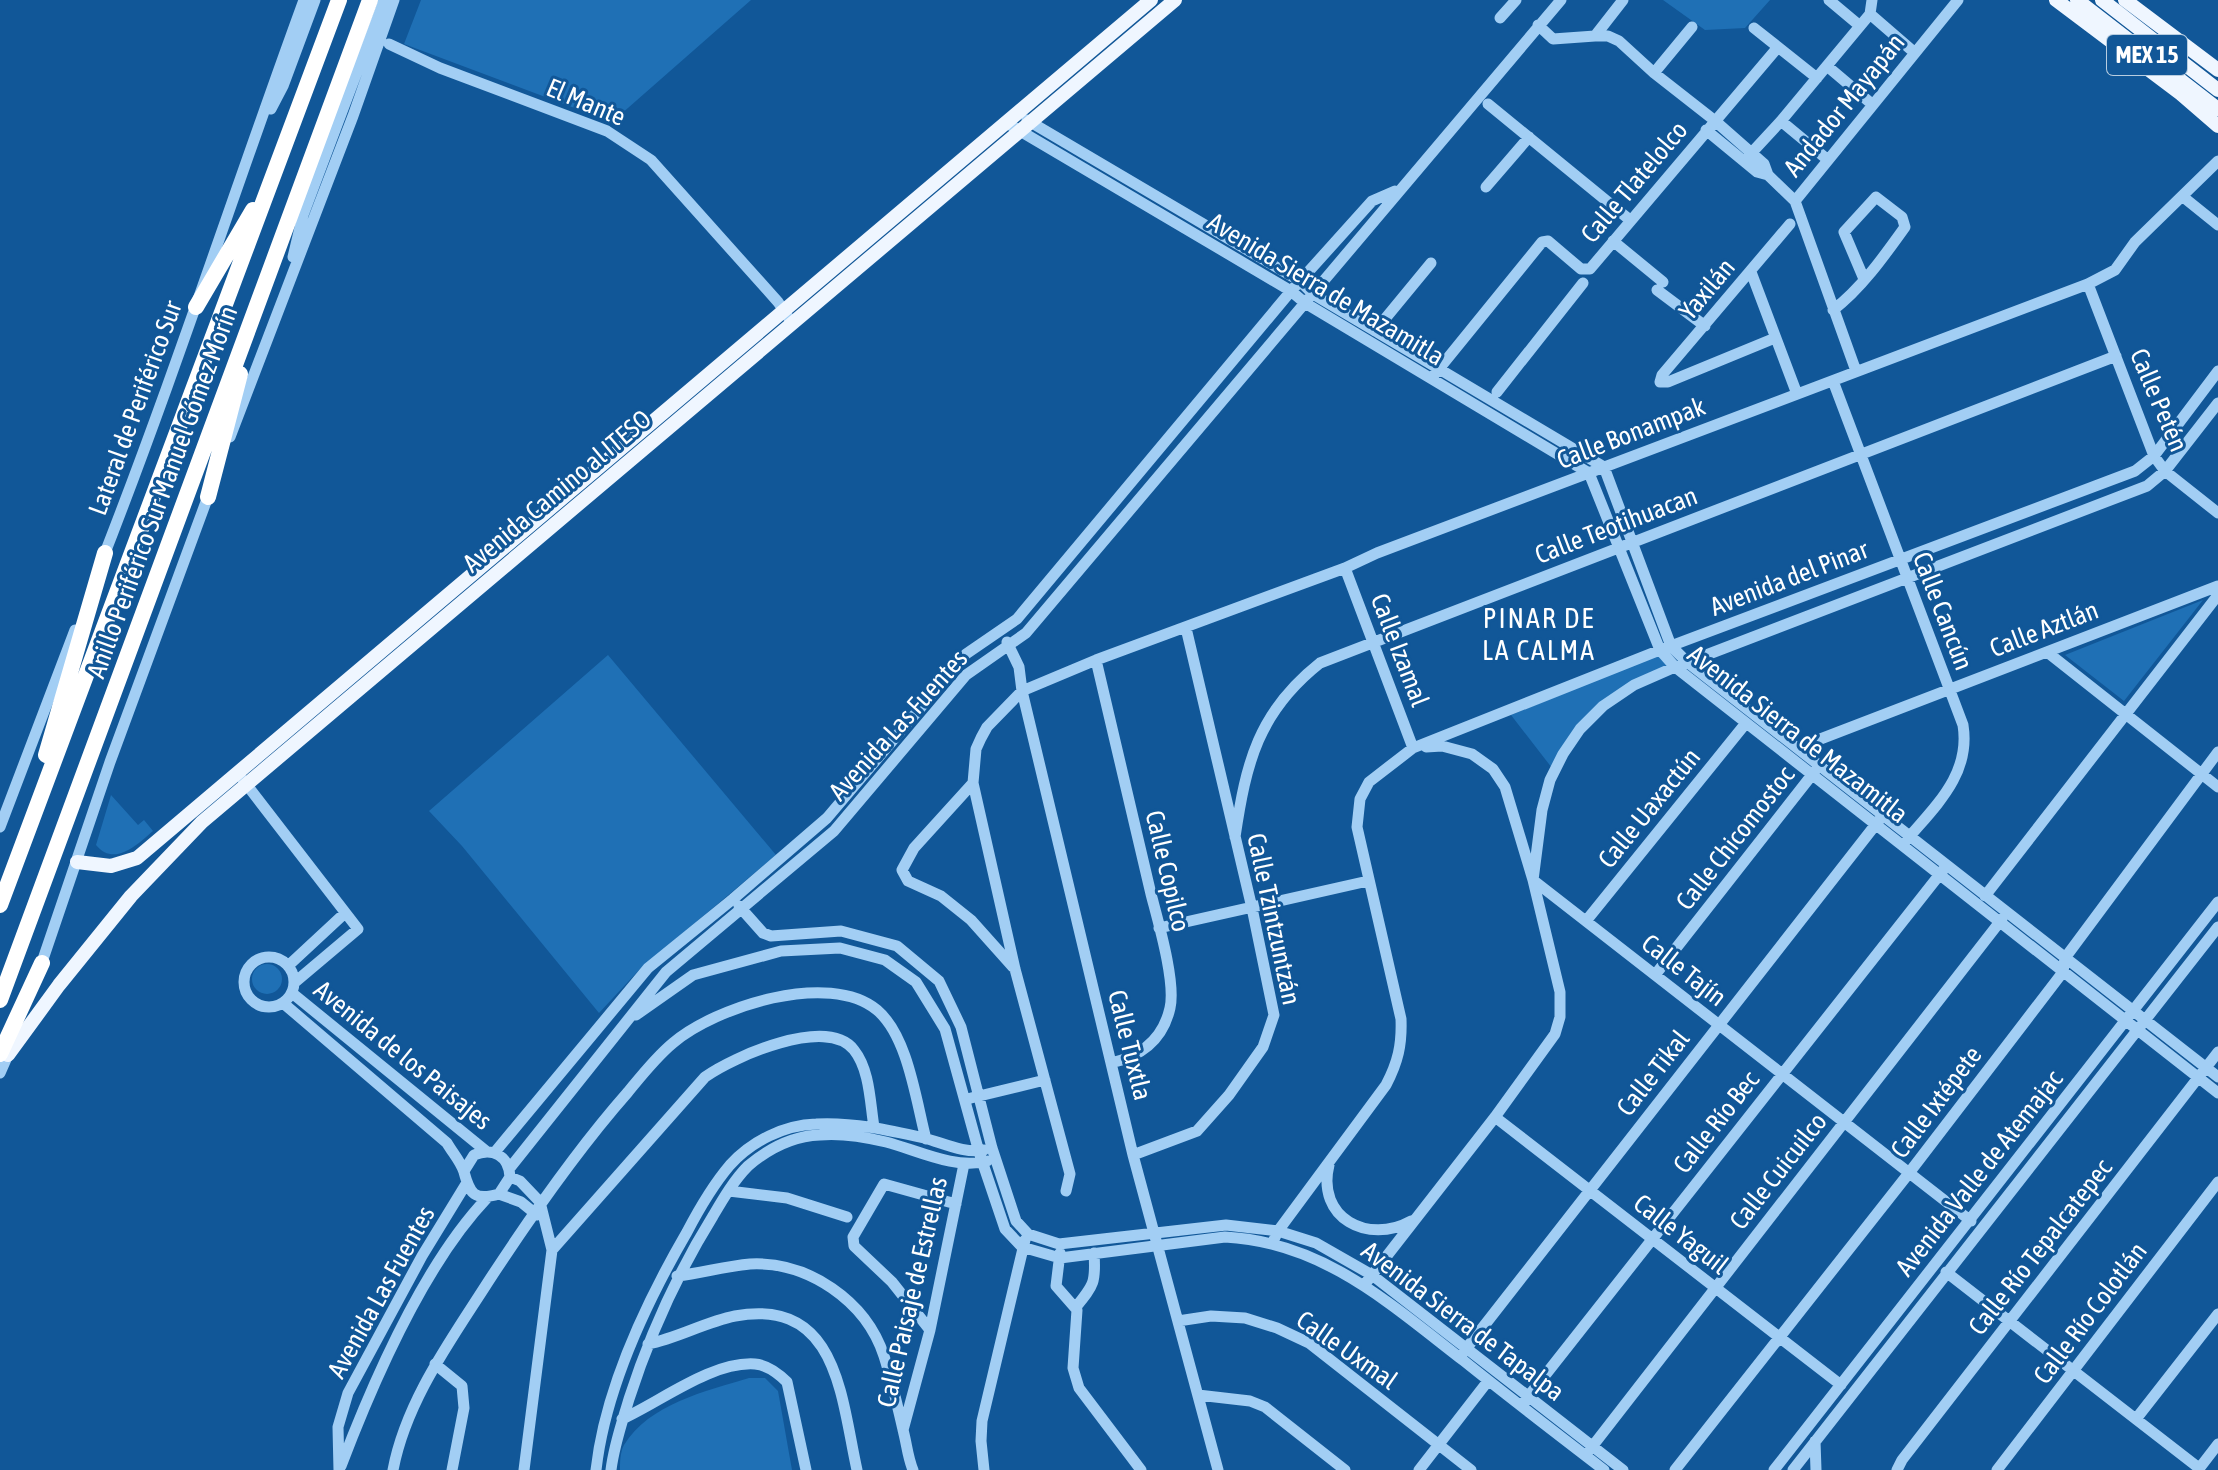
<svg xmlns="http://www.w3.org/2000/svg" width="2218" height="1470" font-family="'Asap Condensed',sans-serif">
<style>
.green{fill:#1f70b5}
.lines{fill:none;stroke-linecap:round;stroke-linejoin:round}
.minor{stroke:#a2cef4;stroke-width:11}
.major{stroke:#eff6ff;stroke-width:14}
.highway{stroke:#fff;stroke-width:16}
.labels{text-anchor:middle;stroke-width:6;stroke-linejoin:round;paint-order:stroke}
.shield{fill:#115798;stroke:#b8cde0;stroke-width:2}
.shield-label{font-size:24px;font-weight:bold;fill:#fff}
.street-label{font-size:26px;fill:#fff;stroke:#115798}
.neighbourhood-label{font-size:28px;letter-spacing:2px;fill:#fff;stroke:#115798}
</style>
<rect width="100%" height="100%" fill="#115798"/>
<!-- green -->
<path class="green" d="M421 0H751L612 122 404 44Z
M1663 0H1770L1745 28 1705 30Z
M2203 600 2124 701 2065 655Z
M1659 654 1669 666 1625 686 1552 768 1511 715Z
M608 655 776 855 639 970 599 1013 462 846 429 811Z
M111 795 138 825 144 820 153 831C137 845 114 867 96 845Z
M252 979a15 15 0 1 1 30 0a15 15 0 1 1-30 0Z
M749 1378H765L778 1391 792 1470H620C620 1463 620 1452 624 1445 649 1404 706 1391 749 1378Z"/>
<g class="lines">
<!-- minor -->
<path class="minor" d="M1829 0 1860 26
M1870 14 1915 53
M1500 18 1516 0
M1538 25 1553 39 1595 36H1608L1619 41 1654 73 1714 120 1764 164 1768 175 1795 201 1856 371
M1754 28 1817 78
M1595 36 1623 0
M389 44 440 68 607 131 651 160 778 302 792 323
M1827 66 1873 105
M1654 73 1692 27
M1488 104 1630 220
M271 109 283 86 315 0
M1027 120 1300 281 1313 294 1604 467 1671 646 1687 662 2218 1077
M1781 121 1828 160
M1005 122 1291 291 1305 303 1589 473 1660 650 1675 667 2218 1093
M1706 130 1757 172 1768 175
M1744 161 1781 121 1870 14 1872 0
M1486 187 1529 137
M2182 196 2218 225
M1795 201 1958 0
M1613 241 1663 282
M293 257 303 215 384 0
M1751 272 1797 394
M2088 284 2154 456 2165 471 2218 513
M1657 290 1705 326
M1833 310C1861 289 1885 255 1905 227L1902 217 1876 197 1844 232 1864 279
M1375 331 1431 263
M1434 375 1542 242 1548 241 1581 269H1590L1778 47
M1833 381 1963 725C1971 775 1935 806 1905 842
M1660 382 1662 375 1790 224
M1660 382H1668L1775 338
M1497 392 1583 283
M230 437 353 116 394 0
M103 558C175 374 236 186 304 0
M1345 568 1413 748
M1007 642 1019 667 1022 691 1133 1155 1218 1470
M2047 652 2218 787
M1096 660C1114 738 1133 816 1151 894 1158 921 1176 982 1170 1008 1163 1039 1142 1056 1111 1063
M1426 747 1442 746 1472 754 1493 769 1505 787 1533 880 1971 1221
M1797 748 2218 586
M243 780 358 929 294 983
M973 783 914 848 902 870 908 881 941 896 971 920 1013 967
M0 827 75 630
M1235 837C1246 763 1258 712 1320 663L2116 356
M1985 896 2218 595
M739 906 763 933 771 936 841 931 897 946 939 981 961 1027 992 1148 1016 1221 1028 1234 1059 1244 1226 1225 1278 1231 1316 1243 1372 1275 1623 1470
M1586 921 1746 723
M1159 928 1368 881
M244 982a25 25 0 1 1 50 0a25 25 0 1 1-50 0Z
M289 965 345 913
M40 968 110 762 210 491
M1655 975 1815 771
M292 993 486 1151
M283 1003 447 1143C452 1152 461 1162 464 1172 470 1194 474 1201 499 1194L510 1177C509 1156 493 1147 474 1155L464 1171
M636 1015 693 975 781 951 840 948 885 960 916 982 945 1029 979 1152 1005 1229 1022 1247 1060 1258 1225 1237C1323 1242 1390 1304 1464 1361 1510 1398 1557 1434 1604 1470
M0 1073 11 1048
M971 1098 1045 1080
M1495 1117 1841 1385
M495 1152 648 968 733 899 827 818 966 654 1017 619 1291 291 1372 201 1395 191
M1133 1155 1197 1131 1229 1095 1263 1047 1274 1015 1252 908 1186 628
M1329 1165C1316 1218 1368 1245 1411 1221
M509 1169 666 972 834 831 966 675 1026 633 1561 0
M510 1177 520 1181 540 1202 552 1250 524 1470
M729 1191 787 1198 847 1217
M1066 1191 1070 1174 1015 969 973 783 976 749 981 738 987 727 1022 691 1096 660 1345 568 1377 553 2088 284 2115 270 2135 242 2218 161
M499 1194 521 1202 537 1215
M1272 1244 1278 1231 1386 1085C1398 1062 1402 1045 1401 1019L1357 827 1360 799 1369 782 1413 748 1660 650 2135 471 2154 456 2218 371
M552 1250 705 1077C733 1057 827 1015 854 1050 870 1070 870 1103 874 1127
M1060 1253 1056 1286 1077 1310 1073 1368 1079 1388 1141 1470
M1946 1272 2199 1468
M677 1276C702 1273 726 1266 750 1264 808 1261 866 1301 884 1356 892 1381 898 1408 904 1434 907 1446 908 1458 913 1470
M1365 1284 1495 1117 1555 1034 1560 1017V992L1533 880 1542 810 1550 780 1563 754 1580 729 1603 706 1634 685 1675 667 2147 486 2165 471 2218 403
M1076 1307C1094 1285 1096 1282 1094 1253
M1178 1321 1211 1316 1245 1318 1277 1328 1309 1343 1471 1470
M930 1330 892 1282 854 1246 853 1237 884 1184 956 1204
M648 1344C678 1338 705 1322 735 1316 838 1297 841 1398 857 1470
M1462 1354 1880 819
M435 1364 462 1386 464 1408 452 1470
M1198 1395 1250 1401 1265 1407 1345 1470
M1524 1402 1944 869
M622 1419C660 1402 712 1361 755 1364 768 1365 778 1373 787 1382L806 1470
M2136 1419 2218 1314
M903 1430 930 1330 964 1164
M1815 1441 1816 1470
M1588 1452 2002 919
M341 1466C373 1382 425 1263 487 1198
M339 1470 338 1427 348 1393 422 1256 466 1184
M393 1470C406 1401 451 1340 488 1282 531 1216 576 1151 628 1092 642 1075 656 1057 673 1043 715 1007 829 970 877 1010 908 1036 916 1101 926 1139
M596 1470C605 1390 647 1301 687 1232 699 1209 713 1185 730 1165 752 1141 784 1125 816 1124 852 1122 889 1130 924 1138 943 1143 965 1154 984 1150
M611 1470C614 1445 622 1423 629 1399 650 1334 677 1274 713 1216 723 1199 734 1180 748 1166 768 1149 793 1136 820 1135 842 1133 865 1137 886 1142 917 1150 955 1170 987 1161
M984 1470 981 1441 982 1421 1025 1240
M1419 1470 1488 1381
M1675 1470 1909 1173 2063 972 2065 958 2218 752
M1774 1470 2218 902
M1793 1470 2218 927
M1897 1470 1902 1460 2218 1052
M1997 1470 2218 1182
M2198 1470 2218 1444"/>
<!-- major -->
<path class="major" d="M2056 0 2181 94 2218 126
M2077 0 2218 109
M2102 0 2218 90
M2125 0 2218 70
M77 862 111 866 137 858 1151 0
M8 1055 59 985 131 896 202 822 1175 0"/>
<!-- highway -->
<path class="highway" d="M196 307 253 210
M208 497 240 374
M46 755 105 553
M0 905 339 0
M0 1000 370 0
M0 1054 42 963"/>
</g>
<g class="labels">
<!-- shield labels -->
<rect class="shield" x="2107" y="35" width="80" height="40" rx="6"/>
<g class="shield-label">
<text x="2147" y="63">MEX 15</text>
</g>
<!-- street labels -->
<g class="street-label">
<text transform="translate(586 102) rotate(23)" y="9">El Mante</text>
<text transform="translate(1844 105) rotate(-51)" y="9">Andador Mayapán</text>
<text transform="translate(1634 182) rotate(-50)" y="9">Calle Tlatelolco</text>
<text transform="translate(1326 289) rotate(31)" y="9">Avenida Sierra de Mazamitla</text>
<text transform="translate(1707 289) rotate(-50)" y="9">Yaxilán</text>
<text transform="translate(2159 400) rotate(67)" y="9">Calle Petén</text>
<text transform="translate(135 408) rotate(-70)" y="9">Lateral de Periférico Sur</text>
<text transform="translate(1631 433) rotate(-21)" y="9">Calle Bonampak</text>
<text transform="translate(557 491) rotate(-40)" y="9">Avenida Camino al ITESO</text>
<text transform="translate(162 492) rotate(-70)" y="9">Anillo Periférico Sur Manuel Gómez Morín</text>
<text transform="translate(1616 525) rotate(-21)" y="9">Calle Teotihuacan</text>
<text transform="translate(1789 578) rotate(-21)" y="9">Avenida del Pinar</text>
<text transform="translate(1943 611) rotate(69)" y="9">Calle Cancún</text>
<text transform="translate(2044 629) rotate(-21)" y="9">Calle Aztlán</text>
<text transform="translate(1400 650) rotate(69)" y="9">Calle Izamal</text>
<text transform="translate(898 725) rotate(-48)" y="9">Avenida Las Fuentes</text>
<text transform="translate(1798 734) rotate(38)" y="9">Avenida Sierra de Mazamitla</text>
<text transform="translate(1649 808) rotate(-51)" y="9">Calle Uaxactún</text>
<text transform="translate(1735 838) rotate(-52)" y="9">Calle Chicomostoc</text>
<text transform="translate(1168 871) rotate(77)" y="9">Calle Copilco</text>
<text transform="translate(1274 919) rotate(78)" y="9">Calle Tzintzuntzán</text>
<text transform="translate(1684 970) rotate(38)" y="9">Calle Tajín</text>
<text transform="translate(1130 1045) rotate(76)" y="9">Calle Tuxtla</text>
<text transform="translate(403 1055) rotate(39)" y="9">Avenida de los Paisajes</text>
<text transform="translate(1653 1073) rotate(-52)" y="9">Calle Tikal</text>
<text transform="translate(1936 1102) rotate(-53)" y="9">Calle Ixtépete</text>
<text transform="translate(1716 1122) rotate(-52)" y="9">Calle Río Bec</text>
<text transform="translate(1778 1171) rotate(-52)" y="9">Calle Cuicuilco</text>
<text transform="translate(1979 1173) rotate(-52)" y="9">Avenida Valle de Atemajac</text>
<text transform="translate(1681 1234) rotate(38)" y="9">Calle Yaguil</text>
<text transform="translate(2040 1247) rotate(-52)" y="9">Calle Río Tepalcatepec</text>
<text transform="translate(381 1292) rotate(-61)" y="9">Avenida Las Fuentes</text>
<text transform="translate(912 1292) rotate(-77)" y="9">Calle Paisaje de Estrellas</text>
<text transform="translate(2090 1313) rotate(-53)" y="9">Calle Río Colotlán</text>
<text transform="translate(1463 1321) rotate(37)" y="9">Avenida Sierra de Tapalpa</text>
<text transform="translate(1347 1350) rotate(35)" y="9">Calle Uxmal</text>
</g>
<!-- neighbourhood labels -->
<g class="neighbourhood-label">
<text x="1539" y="628">PINAR DE<tspan x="1539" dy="32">LA CALMA</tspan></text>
</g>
</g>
</svg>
